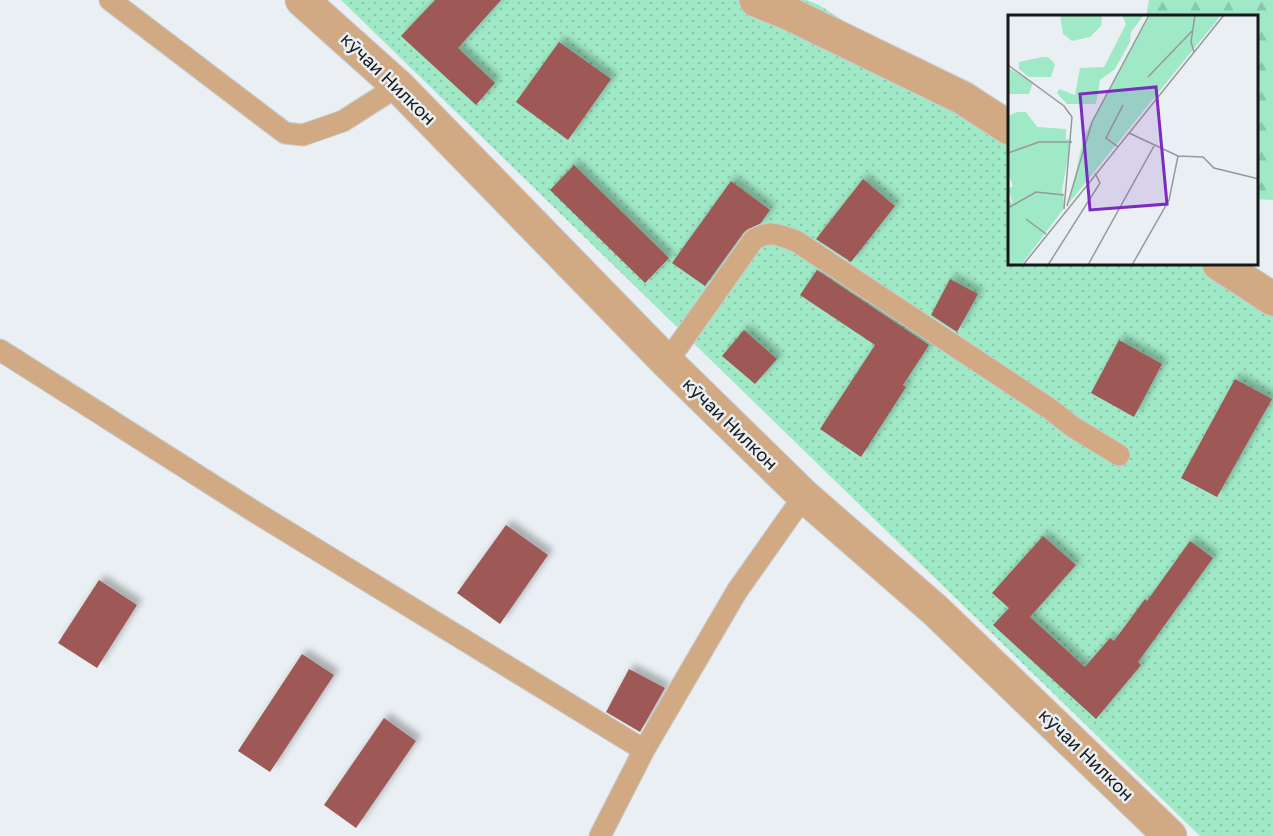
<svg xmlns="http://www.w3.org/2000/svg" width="1273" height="836" font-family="'Golos Text',sans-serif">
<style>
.green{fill:url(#green-dots)}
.forest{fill:url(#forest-firs)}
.building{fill:#9e5857;filter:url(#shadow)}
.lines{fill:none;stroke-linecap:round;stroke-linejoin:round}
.service-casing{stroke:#c7cdd0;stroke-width:23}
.minor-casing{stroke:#c7cdd0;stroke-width:35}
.tertiary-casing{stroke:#c7cdd0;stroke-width:35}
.service{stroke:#d1aa84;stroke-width:21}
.minor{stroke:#d1aa84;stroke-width:33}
.tertiary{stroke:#d1aa84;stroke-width:33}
.labels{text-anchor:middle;stroke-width:5;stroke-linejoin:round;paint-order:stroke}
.street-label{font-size:18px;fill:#161819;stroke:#e9eff3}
.inset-road{fill:none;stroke:#95999c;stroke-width:1.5}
.view{fill:#7b2cbf;fill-opacity:0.15;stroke:#7b2cbf;stroke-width:3}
.inset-edge{fill:none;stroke:#161819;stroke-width:3}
</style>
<defs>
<pattern id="green-dots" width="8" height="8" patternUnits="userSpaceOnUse" patternTransform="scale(1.5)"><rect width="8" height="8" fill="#a0e9c7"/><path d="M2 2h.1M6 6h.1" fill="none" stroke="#89c7aa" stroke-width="1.8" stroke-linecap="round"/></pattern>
<pattern id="forest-firs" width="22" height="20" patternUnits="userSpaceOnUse" patternTransform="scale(1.5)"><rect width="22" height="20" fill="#a0e9c7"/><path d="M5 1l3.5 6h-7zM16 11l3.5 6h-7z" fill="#89c7aa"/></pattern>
<filter id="shadow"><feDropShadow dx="5.5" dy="-5.5" stdDeviation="3" flood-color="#0004"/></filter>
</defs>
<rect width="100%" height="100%" fill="#e9eff3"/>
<!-- green -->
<path class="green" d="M341 0H806L819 5 1009 128V264H1212L1273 306V836H1200Z"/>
<!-- forest -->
<path class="forest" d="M1149 0H1273V200L1257 199 1256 16H1146Z"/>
<!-- building -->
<path class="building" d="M435 0H501L458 48 495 83 476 105 401 36Z
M559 42 611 79 568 140 516 102Z
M574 165 669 258 645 283 550 190Z
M863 179 895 206 851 262 816 239Z
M731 181 770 210 761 223 744 232 705 286 672 263Z
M817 270 929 345 903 385 906 387 861 457 820 429 875 345 800 295Z
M950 279 978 294 957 332 931 315Z
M744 330 777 359 755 384 722 356Z
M1119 340 1162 364 1134 417 1091 393Z
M1235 379 1272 399 1217 497 1181 478Z
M506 525 548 555 500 624 457 593Z
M1043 536 1076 565 1030 617 1085 667 1110 638 1114 641 1145 599 1147 601 1190 541 1213 558 1138 662 1141 665 1096 719 993 625 1009 608 992 593Z
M99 580 137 605 97 668 58 643Z
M302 654 334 675 270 772 238 751Z
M629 669 665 688 640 732 606 712Z
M384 718 416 741 356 828 324 805Z"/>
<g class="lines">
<!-- service casing -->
<g class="service-casing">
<path id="service" d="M110 0 285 133 303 135 343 121 398 86
M0 350 255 512 644 750
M667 362 754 239C771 230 779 235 796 241L1050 409 1073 427 1119 455
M600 836 644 750 737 591 804 496"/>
</g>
<!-- minor casing -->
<g class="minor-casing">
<path id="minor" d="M756 0 790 14 963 98 1009 128
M1219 264 1273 299"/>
</g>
<!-- tertiary casing -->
<g class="tertiary-casing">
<path id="tertiary" d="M302 0 398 86 667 362 804 496 935 610 1170 836"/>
</g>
<!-- service -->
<use href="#service" class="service"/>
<!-- minor -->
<use href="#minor" class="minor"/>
<!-- tertiary -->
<use href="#tertiary" class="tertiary"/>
</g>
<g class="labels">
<!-- street labels -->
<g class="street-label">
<text transform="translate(388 79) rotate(44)" y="6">кӯчаи Нилкон</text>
<text transform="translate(730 424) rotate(44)" y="6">кӯчаи Нилкон</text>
<text transform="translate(1086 755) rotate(44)" y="6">кӯчаи Нилкон</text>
</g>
</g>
<!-- overview -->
<g transform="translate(1008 15)">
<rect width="250" height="250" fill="#e9eff3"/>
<path d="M141 0H213L61 188 76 121ZM0 53 25 67 21 79H0ZM9 97H18L29 112 58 114V124L63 125 54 175 57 192 13 250H0V193L5 189 0 174 5 171 0 158V101Z" fill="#a0e9c7"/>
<path d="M52 0H94L93 11 82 22 64 26 55 19ZM114 0H136L123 17 122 27 107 54 92 65 88 89H59L49 78 51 74 67 80 72 53 96 52 118 9ZM141 0H150L157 6 146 19 132 15ZM164 0H193L209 6 195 22 187 20 185 14 174 20 162 8ZM34 42H40L47 49 43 62H21L11 54V47ZM35 127 39 131 57 132 56 145H35ZM31 176 50 199 37 216 3 191 0 193V183L5 189ZM1 220 11 227 16 236 25 225 29 229 13 250 0 242Z" fill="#a0e9c7"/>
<path class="inset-road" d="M186 37 183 27 187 0M0 50 56 91 64 102 56 194M140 62 184 16M121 118 170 141 195 142 206 153 251 164M110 132 98 123 115 90M0 138 31 127H64M59 191 84 107 141 0M0 193 28 177 56 180M18 204 38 219M15 250 216 0M40 250 92 168 87 158M80 250 146 131M124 250 161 185 170 141"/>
<path class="view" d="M148 72 159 189 82 195 72 79Z"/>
<rect width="250" height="250" class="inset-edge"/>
</g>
</svg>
